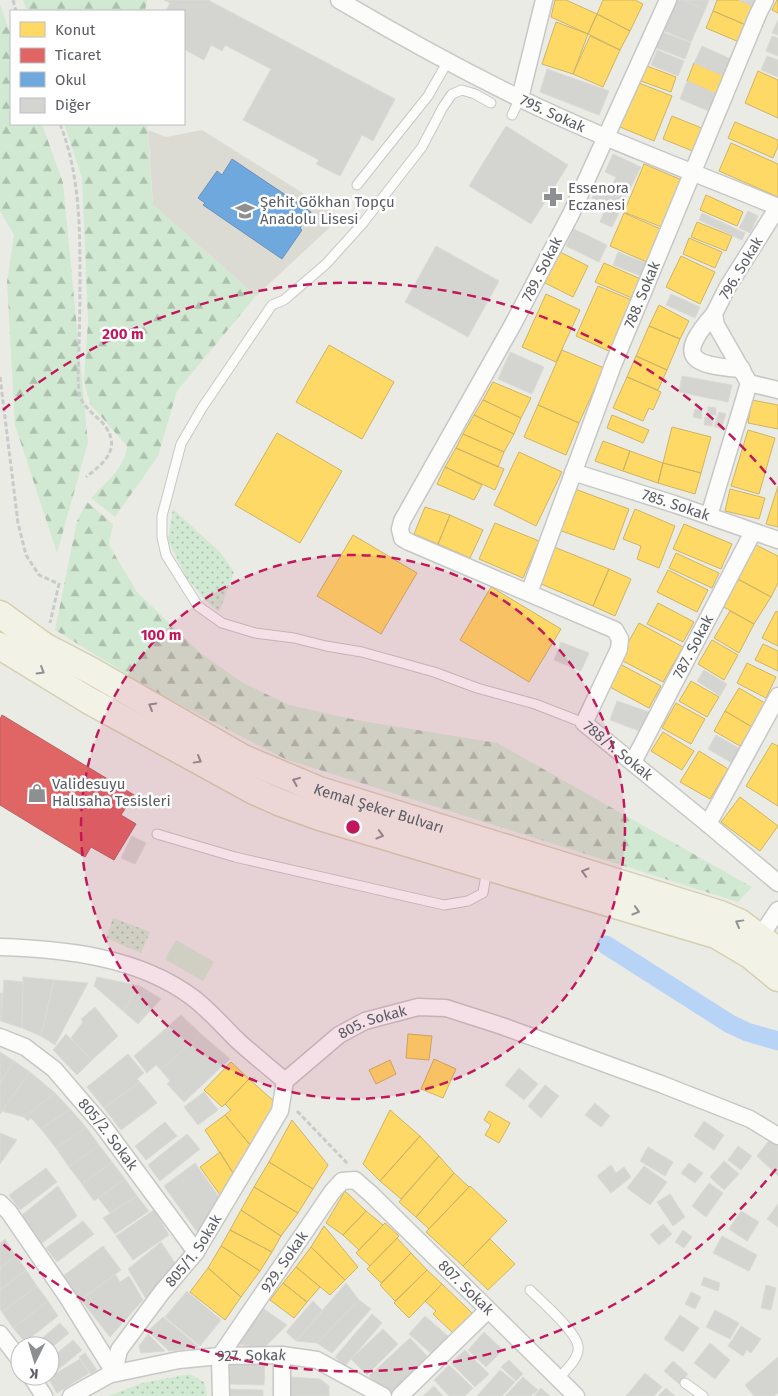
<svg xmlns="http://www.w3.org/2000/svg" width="778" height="1396" font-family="'Fira Sans',sans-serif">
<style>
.education{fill:#dcdbd3}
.forest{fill:url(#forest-firs)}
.park{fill:url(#park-dots)}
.pitch{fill:#d1e9d2}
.homes{fill:#ffd966;stroke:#ceb465}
.shops{fill:#e06666;stroke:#b86365}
.schools{fill:#6fa8dc;stroke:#6992b8}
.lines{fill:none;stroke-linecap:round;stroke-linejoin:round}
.canal{stroke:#b7d4f7;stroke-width:19}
.building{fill:#d4d4d0;stroke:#dbdad4}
.lane-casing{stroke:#c7c7c7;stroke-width:11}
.street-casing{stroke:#c7c7c7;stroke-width:19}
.primary-casing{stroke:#d5d0b1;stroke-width:29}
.path{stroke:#c7ccca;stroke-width:3;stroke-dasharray:5 2.5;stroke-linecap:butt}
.lane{stroke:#fcfcfb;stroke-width:9}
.street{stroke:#fcfcfb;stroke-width:16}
.primary{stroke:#f2f2e7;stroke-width:26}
.oneway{stroke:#8f9192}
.ring{fill:none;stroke:#c2185b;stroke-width:2.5;stroke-dasharray:9 6}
.labels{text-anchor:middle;stroke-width:5;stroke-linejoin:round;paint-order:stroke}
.street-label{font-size:15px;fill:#5a5d64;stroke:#fff}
.poi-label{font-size:15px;fill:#5a5d64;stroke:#fff;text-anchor:start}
.centre{fill:#c2185b;stroke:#fff;stroke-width:2.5}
.ring-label{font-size:15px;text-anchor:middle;font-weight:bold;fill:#c2185b;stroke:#fff;stroke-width:5;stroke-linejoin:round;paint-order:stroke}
</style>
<defs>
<pattern id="forest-firs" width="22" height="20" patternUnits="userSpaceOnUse" patternTransform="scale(1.25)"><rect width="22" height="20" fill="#d1e9d2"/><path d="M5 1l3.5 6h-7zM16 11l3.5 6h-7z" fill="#adc0ae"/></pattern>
<pattern id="park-dots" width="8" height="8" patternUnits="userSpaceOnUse" patternTransform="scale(1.25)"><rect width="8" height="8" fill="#d1e9d2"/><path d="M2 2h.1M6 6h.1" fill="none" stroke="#adc0ae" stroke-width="1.8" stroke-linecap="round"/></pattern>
</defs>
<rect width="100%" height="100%" fill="#ebebe5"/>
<!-- education -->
<path class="education" d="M148 130 166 137 202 130 341 217 256 296 153 205Z"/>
<!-- forest -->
<path class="forest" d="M23 0H147L145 11H27Z
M0 4 11 36V124H42L63 183 88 443 57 553 15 425 7 282 14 235 0 211Z
M64 124H147L153 205 256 296 177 391 158 456 115 517 91 498C105 483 125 468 127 446L90 404 84 382 88 321 82 178Z
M87 502 113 524 109 545 137 592 200 653 243 683 289 705 356 720 497 743 752 887 738 902 285 759 161 695 55 630 77 521Z"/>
<!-- park -->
<path class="park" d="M173 509 220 552 234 572 219 612 206 601 186 577 168 540Z
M113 918 150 932 141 953 106 938Z
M190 1374 204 1382 207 1396H109L142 1383Z"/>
<!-- pitch -->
<path class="pitch" d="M176 940 214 962 203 981 165 959Z"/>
<!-- homes -->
<path class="homes" d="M555 0H566L597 14 588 34 551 17Z
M603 0H635L643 4 630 31 597 14Z
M717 0H739L754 7 746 25 713 11Z
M777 0H778V13L772 10Z
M713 11 746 25 739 42 706 28Z
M597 14 630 31 620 50 588 34Z
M556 22 588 34 573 74 542 64Z
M590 36 620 50 603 87 573 74Z
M694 63 727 77 719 95 687 81Z
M647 66 676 77 671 92 641 81Z
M758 71 778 80V118L745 103Z
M639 83 672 96 654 141 620 127Z
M672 116 704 129 695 152 663 139Z
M735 122 778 140V146L773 158 728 138Z
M731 143 778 164V197L719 171Z
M644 164 684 181 664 228 624 212Z
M706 195 743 212 737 226 700 210Z
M624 213 663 230 649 263 610 246Z
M697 222 732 236 726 251 691 237Z
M689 238 722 252 715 268 683 254Z
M560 252 588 266 573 297 545 283Z
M681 256 715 272 700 304 666 287Z
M604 263 643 280 634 299 595 282Z
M598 286 634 301 613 353 576 336Z
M546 294 580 310 556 362 522 347Z
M659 305 689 321 680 339 649 326Z
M649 326 680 339 667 370 636 356Z
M329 345 394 382 362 439 296 402Z
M562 350 604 368 579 423 538 405Z
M636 356 667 370 658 390 627 377Z
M627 377 661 392 653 410 649 408 643 421 613 408Z
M493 382 531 398 521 418 483 400Z
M483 400 521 418 514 434 474 415Z
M752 400 778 405V429L748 423Z
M538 405 579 423 566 455 524 437Z
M474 415 514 434 504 452 463 434Z
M612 415 649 430 643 443 607 428Z
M672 427 711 437 701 473 663 463Z
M748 430 775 438 759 494 731 486Z
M277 433 342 471 300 543 235 505Z
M463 434 504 452 498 467 456 448Z
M603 441 630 451 623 471 595 461Z
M456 448 504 469 495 490 445 467Z
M630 451 663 463 658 483 623 471Z
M519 452 562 472 536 526 494 505Z
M663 463 701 473 695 494 658 483Z
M445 467 482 485 474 500 437 484Z
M778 486V527L766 524Z
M575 489 629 509 614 550 559 530Z
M730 489 765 498 759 519 725 511Z
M425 507 450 515 438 544 414 534Z
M635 509 675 526 659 568 637 559 641 546 623 539Z
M450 515 483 530 470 558 438 544Z
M495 523 539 541 523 578 479 559Z
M684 524 732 544 721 569 673 549Z
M353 535 417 573 381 634 317 596Z
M754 544 778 556V583L771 597 736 578Z
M554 547 609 569 593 606 539 583Z
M676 553 719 573 712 588 669 568Z
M609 569 631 579 615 616 593 606Z
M668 570 708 590 697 612 657 592Z
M736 578 771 597 754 624 722 606Z
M491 587 561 629 529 682 460 640Z
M658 603 694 622 683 642 647 624Z
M730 611 754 624 739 653 714 638Z
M776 611 778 612V646L762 638Z
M639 623 683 647 663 682 619 659Z
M712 640 738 655 724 680 698 664Z
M763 644 778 651V671L755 660Z
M747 663 776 677 766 698 737 683Z
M620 664 661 686 649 708 608 686Z
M691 681 719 697 707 717 679 701Z
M739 688 765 703 752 727 725 711Z
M676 703 705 719 691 744 662 728Z
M725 711 752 727 740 746 714 731Z
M663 732 694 751 682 770 651 751Z
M772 743 778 746V806L746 786Z
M699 751 728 769 710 799 680 782Z
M740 797 778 826 760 851 721 822Z
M408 1034 432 1036 429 1060 406 1058Z
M434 1059 456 1069 443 1098 421 1089Z
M390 1060 396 1074 376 1084 369 1070Z
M231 1062 249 1079 222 1107 204 1090Z
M249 1079 277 1104 252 1147 225 1115 231 1110 225 1104Z
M390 1110 420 1136 380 1181 363 1164Z
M489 1111 510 1123 499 1143 485 1135 491 1125 484 1120Z
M225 1115 252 1147 235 1176 205 1130Z
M292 1120 328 1165 313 1189 269 1162Z
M420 1136 439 1156 401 1199 380 1181Z
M220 1152 235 1176 223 1199 200 1167Z
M439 1156 454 1173 416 1217 399 1202Z
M269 1162 313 1189 298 1213 254 1187Z
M454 1173 469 1187 429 1229 416 1217Z
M470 1186 507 1221 463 1266 426 1232Z
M254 1187 298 1213 281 1236 241 1210Z
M345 1191 366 1211 343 1235 326 1223Z
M241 1210 281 1236 272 1252 230 1230Z
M366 1211 383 1225 359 1250 343 1235Z
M385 1223 399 1236 370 1266 356 1253Z
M324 1226 358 1267 345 1280 311 1247Z
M230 1230 272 1252 260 1271 221 1246Z
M397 1238 411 1253 381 1283 367 1269Z
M490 1239 515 1264 488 1290 463 1266Z
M221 1246 260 1271 241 1297 208 1268Z
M311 1247 345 1280 330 1295 296 1267Z
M411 1253 427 1270 395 1301 380 1285Z
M296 1267 320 1287 307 1302 283 1283Z
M208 1268 241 1297 225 1320 190 1292Z
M427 1270 442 1284 409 1318 394 1303Z
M283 1283 307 1302 294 1318 270 1300Z
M442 1284 472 1313 453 1333 433 1314 436 1311 425 1301Z"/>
<!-- shops -->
<path class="shops" d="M2 715 134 795 121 815 136 824 114 860 91 847 85 857 0 805V719Z"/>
<!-- schools -->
<path class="schools" d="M232 159 311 212 300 228 302 230 282 259 203 205 205 203 198 198 217 171 222 175Z"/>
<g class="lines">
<!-- canal -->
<path class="canal" d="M606 945 730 1024 747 1032 778 1041"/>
</g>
<!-- building -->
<path class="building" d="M164 0H208L395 99 373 141 362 135 340 176 316 164 319 160 243 120 271 69 225 45 222 51 211 45 204 60 184 49V11H166L170 3Z
M675 0H683L705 10 691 42 662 30Z
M683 0H709L705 10Z
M739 0H757L754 7Z
M778 20V35L772 33Z
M660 31 691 43 685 59 654 47Z
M772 36 778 38V56L766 51Z
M702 46 733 60 727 77 694 63Z
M657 50 684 61 678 76 651 65Z
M767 56 778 60V77L761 70Z
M547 69 609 91 599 115 540 92Z
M687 81 719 95 711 112 680 99Z
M506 126 568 165 531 224 469 186Z
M613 154 641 167 628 193 612 186 616 177 605 172Z
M599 183 626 194 619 210 592 198Z
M606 207 619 213 612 227 600 222Z
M748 211 758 216 750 233 739 228Z
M702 213 745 233 742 240 699 220Z
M574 229 607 245 599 262 566 246Z
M436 246 499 281 468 337 405 302Z
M618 252 651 265 646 278 613 265Z
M671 294 700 307 695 318 666 305Z
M510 352 544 367 532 394 498 379Z
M682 376 732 385 728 402 679 392Z
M708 407 716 408V415H708Z
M695 409 702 410 701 419 693 417Z
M719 412 726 414 721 429 714 426Z
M705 417 713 419 712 426 704 425Z
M561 642 589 653 581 671 554 660Z
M704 670 727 684 720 696 697 681Z
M617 701 649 712 642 732 610 720Z
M716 735 744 751 735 765 708 749Z
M132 836 146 843 135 864 121 858Z
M23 977 54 980 41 1036 22 1028Z
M97 977 140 986 123 1011 94 986Z
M4 980 23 982 22 1028 1 1021Z
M54 980 88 983 55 1045 41 1036Z
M140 986 161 999 138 1024 123 1011Z
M0 993H2L1 1021H0Z
M95 1007 118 1036 92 1060 71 1038 83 1022 81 1019Z
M181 1015 201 1034 161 1070 156 1065 147 1073 134 1056Z
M66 1034 92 1060 77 1075 53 1050Z
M201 1034 230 1059 184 1102 167 1084 170 1081 161 1070Z
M0 1052 14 1061 0 1083Z
M128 1054 144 1073 137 1079 140 1082 104 1108 87 1087Z
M14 1061 30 1072 0 1114V1083Z
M519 1068 538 1084 524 1100 505 1085Z
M30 1072 55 1093 24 1117 2 1111Z
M140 1082 157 1103 121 1130 104 1108Z
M545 1085 559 1096 541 1118 528 1106Z
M204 1092 218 1110 198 1125 184 1107Z
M55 1093 70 1109 41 1129 31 1118 28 1121 24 1117Z
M595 1103 610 1116 601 1127 585 1115Z
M70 1109 86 1127 56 1148 41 1129Z
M704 1121 724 1135 714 1150 694 1136Z
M165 1122 177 1136 146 1160 135 1146Z
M86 1127 99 1145 69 1167 56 1148Z
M0 1133 17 1140 0 1164Z
M187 1134 200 1149 160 1181 148 1165Z
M771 1138 778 1142V1176L757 1156Z
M99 1145 112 1162 82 1184 69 1167Z
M738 1146 752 1156 741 1170 728 1160Z
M648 1147 673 1162 665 1176 640 1161Z
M724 1161 739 1174 724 1190 710 1177Z
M112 1162 125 1179 94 1201 82 1184Z
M195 1163 219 1197 200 1236 164 1186Z
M689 1163 703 1173 695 1183 681 1173Z
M611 1165 616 1173 624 1167 631 1177 611 1193 597 1176Z
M644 1166 667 1182 650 1205 627 1188Z
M46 1168 57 1182 20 1210 9 1195Z
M125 1179 137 1196 110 1213 98 1198Z
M709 1183 723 1193 706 1217 692 1206Z
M58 1186 77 1216 41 1244 22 1215Z
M670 1194 685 1217 673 1226 657 1202Z
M137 1196 149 1211 115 1234 103 1218Z
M778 1204V1227L767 1219Z
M154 1210 169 1235 133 1260 116 1236Z
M741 1211 759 1222 747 1241 729 1229Z
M83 1221 94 1234 57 1262 46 1248Z
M663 1224 672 1234 659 1245 650 1235Z
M683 1230 692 1237 684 1248 675 1242Z
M722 1236 757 1255 749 1271 713 1253Z
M5 1239 16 1256 0 1268V1243Z
M161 1242 177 1266 146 1299 128 1269Z
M103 1246 121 1270 81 1300 63 1276Z
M16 1256 26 1270 0 1290V1268Z
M26 1270 37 1286 2 1312 0 1309V1290Z
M115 1274 120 1282 129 1276 143 1300 110 1337 81 1300Z
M704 1277 720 1283 718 1291 701 1285Z
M346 1283 359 1300 317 1343 296 1341Z
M766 1285 776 1288 771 1310 761 1308Z
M37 1286 48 1301 13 1328 2 1312Z
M187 1291 221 1320 200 1346 165 1317Z
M691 1292 701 1297 695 1309 685 1304Z
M359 1300 371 1309 332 1353 317 1343Z
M48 1301 58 1316 25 1342 13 1328Z
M313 1301 323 1311 296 1341 286 1332Z
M261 1307 287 1325 264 1348 235 1344Z
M715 1310 739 1323 730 1339 706 1327Z
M372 1314 382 1323 345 1366 335 1357Z
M680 1315 699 1328 683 1352 664 1339Z
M425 1316 449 1337 433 1355 409 1334Z
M163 1317 199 1347 169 1351 148 1331Z
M60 1323 69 1333 50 1349V1346H33Z
M741 1326 761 1339 751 1353 747 1350 743 1356 728 1346Z
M383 1329 398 1344 367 1375 351 1359Z
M484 1332 503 1350 486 1367 468 1350Z
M148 1334 165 1351 141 1353 139 1346Z
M410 1338 427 1356 391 1395 369 1376Z
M73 1340 82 1350 47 1379 45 1376H50V1359Z
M710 1343 730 1360 715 1379 694 1363Z
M465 1350 489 1374 475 1387 451 1363Z
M85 1353 97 1370 91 1374 79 1357Z
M778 1357V1393L774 1396H754L745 1385Z
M80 1359 89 1373 57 1393 48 1378Z
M509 1360 523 1374 516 1381 501 1367Z
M673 1361 688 1374 679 1384 664 1371Z
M230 1362H265L264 1385 229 1384Z
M449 1365 473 1388 465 1396H449L434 1380Z
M500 1370 515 1382 502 1396H477Z
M645 1373 662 1387 654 1396H626Z
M290 1377 320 1379 329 1386V1396H288Z
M523 1377 538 1390 531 1396H505Z
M434 1386 443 1396H423Z
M541 1388 550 1396H534Z
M666 1388 675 1396H658Z
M224 1389 263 1390V1396H224Z"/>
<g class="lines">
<!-- lane casing -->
<g class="lane-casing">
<path id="lane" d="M491 103 475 94 462 90 452 94 443 107 422 147 363 223 326 264 284 300 272 305 202 408 181 444 162 516V537L166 555 198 606 222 623 255 633 294 638 326 646 362 652 434 672 477 688 535 704 584 723
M512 115 520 98
M357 185 428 96 448 61
M157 834 235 857 444 905 468 901 483 893 487 869
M530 1290C541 1301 576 1331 578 1346 580 1358 566 1370 558 1379
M685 1383 703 1396"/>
</g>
<!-- street casing -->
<g class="street-casing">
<g id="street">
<path id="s1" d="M339 0C398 35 458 68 519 98 603 139 691 171 778 207"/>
<path id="s2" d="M668 0 571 214 512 326 402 521 400 529 402 538 409 542 615 630 620 639 619 649 584 723 708 824 778 883"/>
<path d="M520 98 544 0"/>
<path d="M778 207 727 288 714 314 716 325 749 383 778 390"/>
<path d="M714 314C675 358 691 365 742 369"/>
<path id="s3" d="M573 472 674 504 778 540"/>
<path d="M709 516 749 383"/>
<path id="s4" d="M529 593 613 365 758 14 765 0"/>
<path id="s5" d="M633 762 753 532"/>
<path d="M708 824 778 696"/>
<path d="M760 937 778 910"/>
<path id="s6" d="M0 947C65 949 138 957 192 997 208 1009 222 1025 236 1039 252 1054 269 1067 285 1081L339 1035 365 1021 418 1007 446 1008 502 1026 661 1084 750 1119 778 1136"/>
<path id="s7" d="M0 1037 25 1047 54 1069 103 1126 196 1252"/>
<path d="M0 1203 9 1212 68 1298 114 1372"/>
<path d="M0 1334 20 1360"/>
<path id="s8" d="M112 1374 179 1360 220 1356 282 1355 317 1360 383 1396"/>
<path d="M31 1376 44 1396"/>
<path id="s9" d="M71 1396 114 1372 119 1350 162 1292 196 1252 280 1111 285 1081"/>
<path id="s10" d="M221 1396 220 1356 332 1192 342 1181 355 1180 371 1194 576 1396"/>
<path d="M282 1396V1355"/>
<path d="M400 1396 488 1310"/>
</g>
</g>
<!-- primary casing -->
<g class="primary-casing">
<g id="primary">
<path id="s11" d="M0 614 44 646 90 670 243 758 319 790 720 914 739 922 778 951"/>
<path d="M0 646 88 700 254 791 281 803 320 817 716 935 750 955 778 978"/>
</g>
</g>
<!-- path -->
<path class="path" d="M13 0 16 11
M60 124C79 172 80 223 80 275 80 311 79 347 78 383 79 388 79 396 82 401 87 409 94 415 101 421 123 446 107 461 86 477
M0 377 18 523 26 555 39 575 59 584 50 623
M297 1111 348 1164"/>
<!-- lane -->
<use href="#lane" class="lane"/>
<!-- street -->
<use href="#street" class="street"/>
<!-- primary -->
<use href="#primary" class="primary"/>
</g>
<!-- one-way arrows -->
<defs><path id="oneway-chevron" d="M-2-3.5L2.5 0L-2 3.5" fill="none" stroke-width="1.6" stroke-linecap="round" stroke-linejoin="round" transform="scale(1.25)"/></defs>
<g class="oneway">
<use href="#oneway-chevron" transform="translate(41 671) rotate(31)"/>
<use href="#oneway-chevron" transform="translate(152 706) rotate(-150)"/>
<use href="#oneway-chevron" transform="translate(198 760) rotate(29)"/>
<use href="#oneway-chevron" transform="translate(296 781) rotate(-158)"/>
<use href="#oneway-chevron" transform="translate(380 835) rotate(16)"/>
<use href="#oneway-chevron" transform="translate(585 872) rotate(-163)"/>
<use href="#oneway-chevron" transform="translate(636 911) rotate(17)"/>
<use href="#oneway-chevron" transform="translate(739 923) rotate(-151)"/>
</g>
<!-- distance rings -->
<circle cx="353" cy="827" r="272" fill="#c2185b" fill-opacity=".12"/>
<g class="ring">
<circle cx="353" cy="827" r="272"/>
<path d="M776 1169A544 544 0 0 1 3 1244M3 410A544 544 0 0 1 776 485"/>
</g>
<!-- icons -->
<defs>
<g id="pharmacy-bare" transform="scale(1.5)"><path d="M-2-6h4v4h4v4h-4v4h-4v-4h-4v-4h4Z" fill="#8d8f91" stroke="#fff" stroke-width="2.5" paint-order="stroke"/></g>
<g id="school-bare" transform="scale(1.5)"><path d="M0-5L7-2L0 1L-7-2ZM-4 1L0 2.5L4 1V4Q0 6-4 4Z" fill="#8d8f91" stroke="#fff" stroke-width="2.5" paint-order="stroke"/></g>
<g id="shop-bare" transform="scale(1.5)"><path d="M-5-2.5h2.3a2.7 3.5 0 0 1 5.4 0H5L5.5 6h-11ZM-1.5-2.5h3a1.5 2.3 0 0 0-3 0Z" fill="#8d8f91" stroke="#fff" stroke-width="2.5" paint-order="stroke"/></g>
</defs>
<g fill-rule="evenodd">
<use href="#pharmacy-bare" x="553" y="197"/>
<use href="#school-bare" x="245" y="211"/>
<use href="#shop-bare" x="37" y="793"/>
</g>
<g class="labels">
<!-- street labels -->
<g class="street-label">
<text dy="5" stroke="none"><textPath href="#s1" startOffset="242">795. Sokak</textPath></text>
<text transform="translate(741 268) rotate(-59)" y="5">796. Sokak</text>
<text transform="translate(542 269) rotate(-63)" y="5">789. Sokak</text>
<text dy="5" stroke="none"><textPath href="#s4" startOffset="319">788. Sokak</textPath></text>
<text dy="5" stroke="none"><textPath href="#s3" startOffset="108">785. Sokak</textPath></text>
<text dy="5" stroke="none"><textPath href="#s5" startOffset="130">787. Sokak</textPath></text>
<text dy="5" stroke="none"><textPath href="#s2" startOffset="981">788/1. Sokak</textPath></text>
<text dy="5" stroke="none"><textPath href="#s11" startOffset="428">Kemal Şeker Bulvarı</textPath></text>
<text dy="5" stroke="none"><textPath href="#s6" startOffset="434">805. Sokak</textPath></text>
<text dy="5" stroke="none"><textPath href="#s7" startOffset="148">805/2. Sokak</textPath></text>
<text dy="5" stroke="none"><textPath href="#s9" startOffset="196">805/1. Sokak</textPath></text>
<text dy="5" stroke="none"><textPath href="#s10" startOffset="154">929. Sokak</textPath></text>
<text dy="5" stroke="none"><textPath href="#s10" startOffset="421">807. Sokak</textPath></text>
<text dy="5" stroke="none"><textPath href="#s8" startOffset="141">927. Sokak</textPath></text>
</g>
<!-- poi labels -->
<g class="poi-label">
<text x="568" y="193">Essenora<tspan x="568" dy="17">Eczanesi</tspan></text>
<text x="260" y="207">Şehit Gökhan Topçu<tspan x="260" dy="17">Anadolu Lisesi</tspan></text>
<text x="52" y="789">Validesuyu<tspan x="52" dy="17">Halısaha Tesisleri</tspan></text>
</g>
</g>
<circle cx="353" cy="827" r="8" class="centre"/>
<g class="ring-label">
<text x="123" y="339">200 m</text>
<text x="161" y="640">100 m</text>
</g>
<!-- legend -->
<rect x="10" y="10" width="175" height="115" fill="#ffffff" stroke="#bdbec1"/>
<rect x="20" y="22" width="25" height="15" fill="#ffd966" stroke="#bdbec1"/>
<text x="55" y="35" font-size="15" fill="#5a5d64">Konut</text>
<rect x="20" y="48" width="25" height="15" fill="#e06666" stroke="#bdbec1"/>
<text x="55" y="60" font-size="15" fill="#5a5d64">Ticaret</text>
<rect x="20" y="72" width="25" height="15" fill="#6fa8dc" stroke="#bdbec1"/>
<text x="55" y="85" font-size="15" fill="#5a5d64">Okul</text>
<rect x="20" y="98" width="25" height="15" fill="#d4d4d0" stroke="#bdbec1"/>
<text x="55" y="110" font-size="15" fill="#5a5d64">Diğer</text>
<!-- north arrow -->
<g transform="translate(35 1361) rotate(185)"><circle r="24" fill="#ffffff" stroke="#bdbec1"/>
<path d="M0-4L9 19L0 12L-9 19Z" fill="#8d8f91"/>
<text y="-8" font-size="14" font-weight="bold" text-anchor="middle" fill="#5a5d64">K</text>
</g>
</svg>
